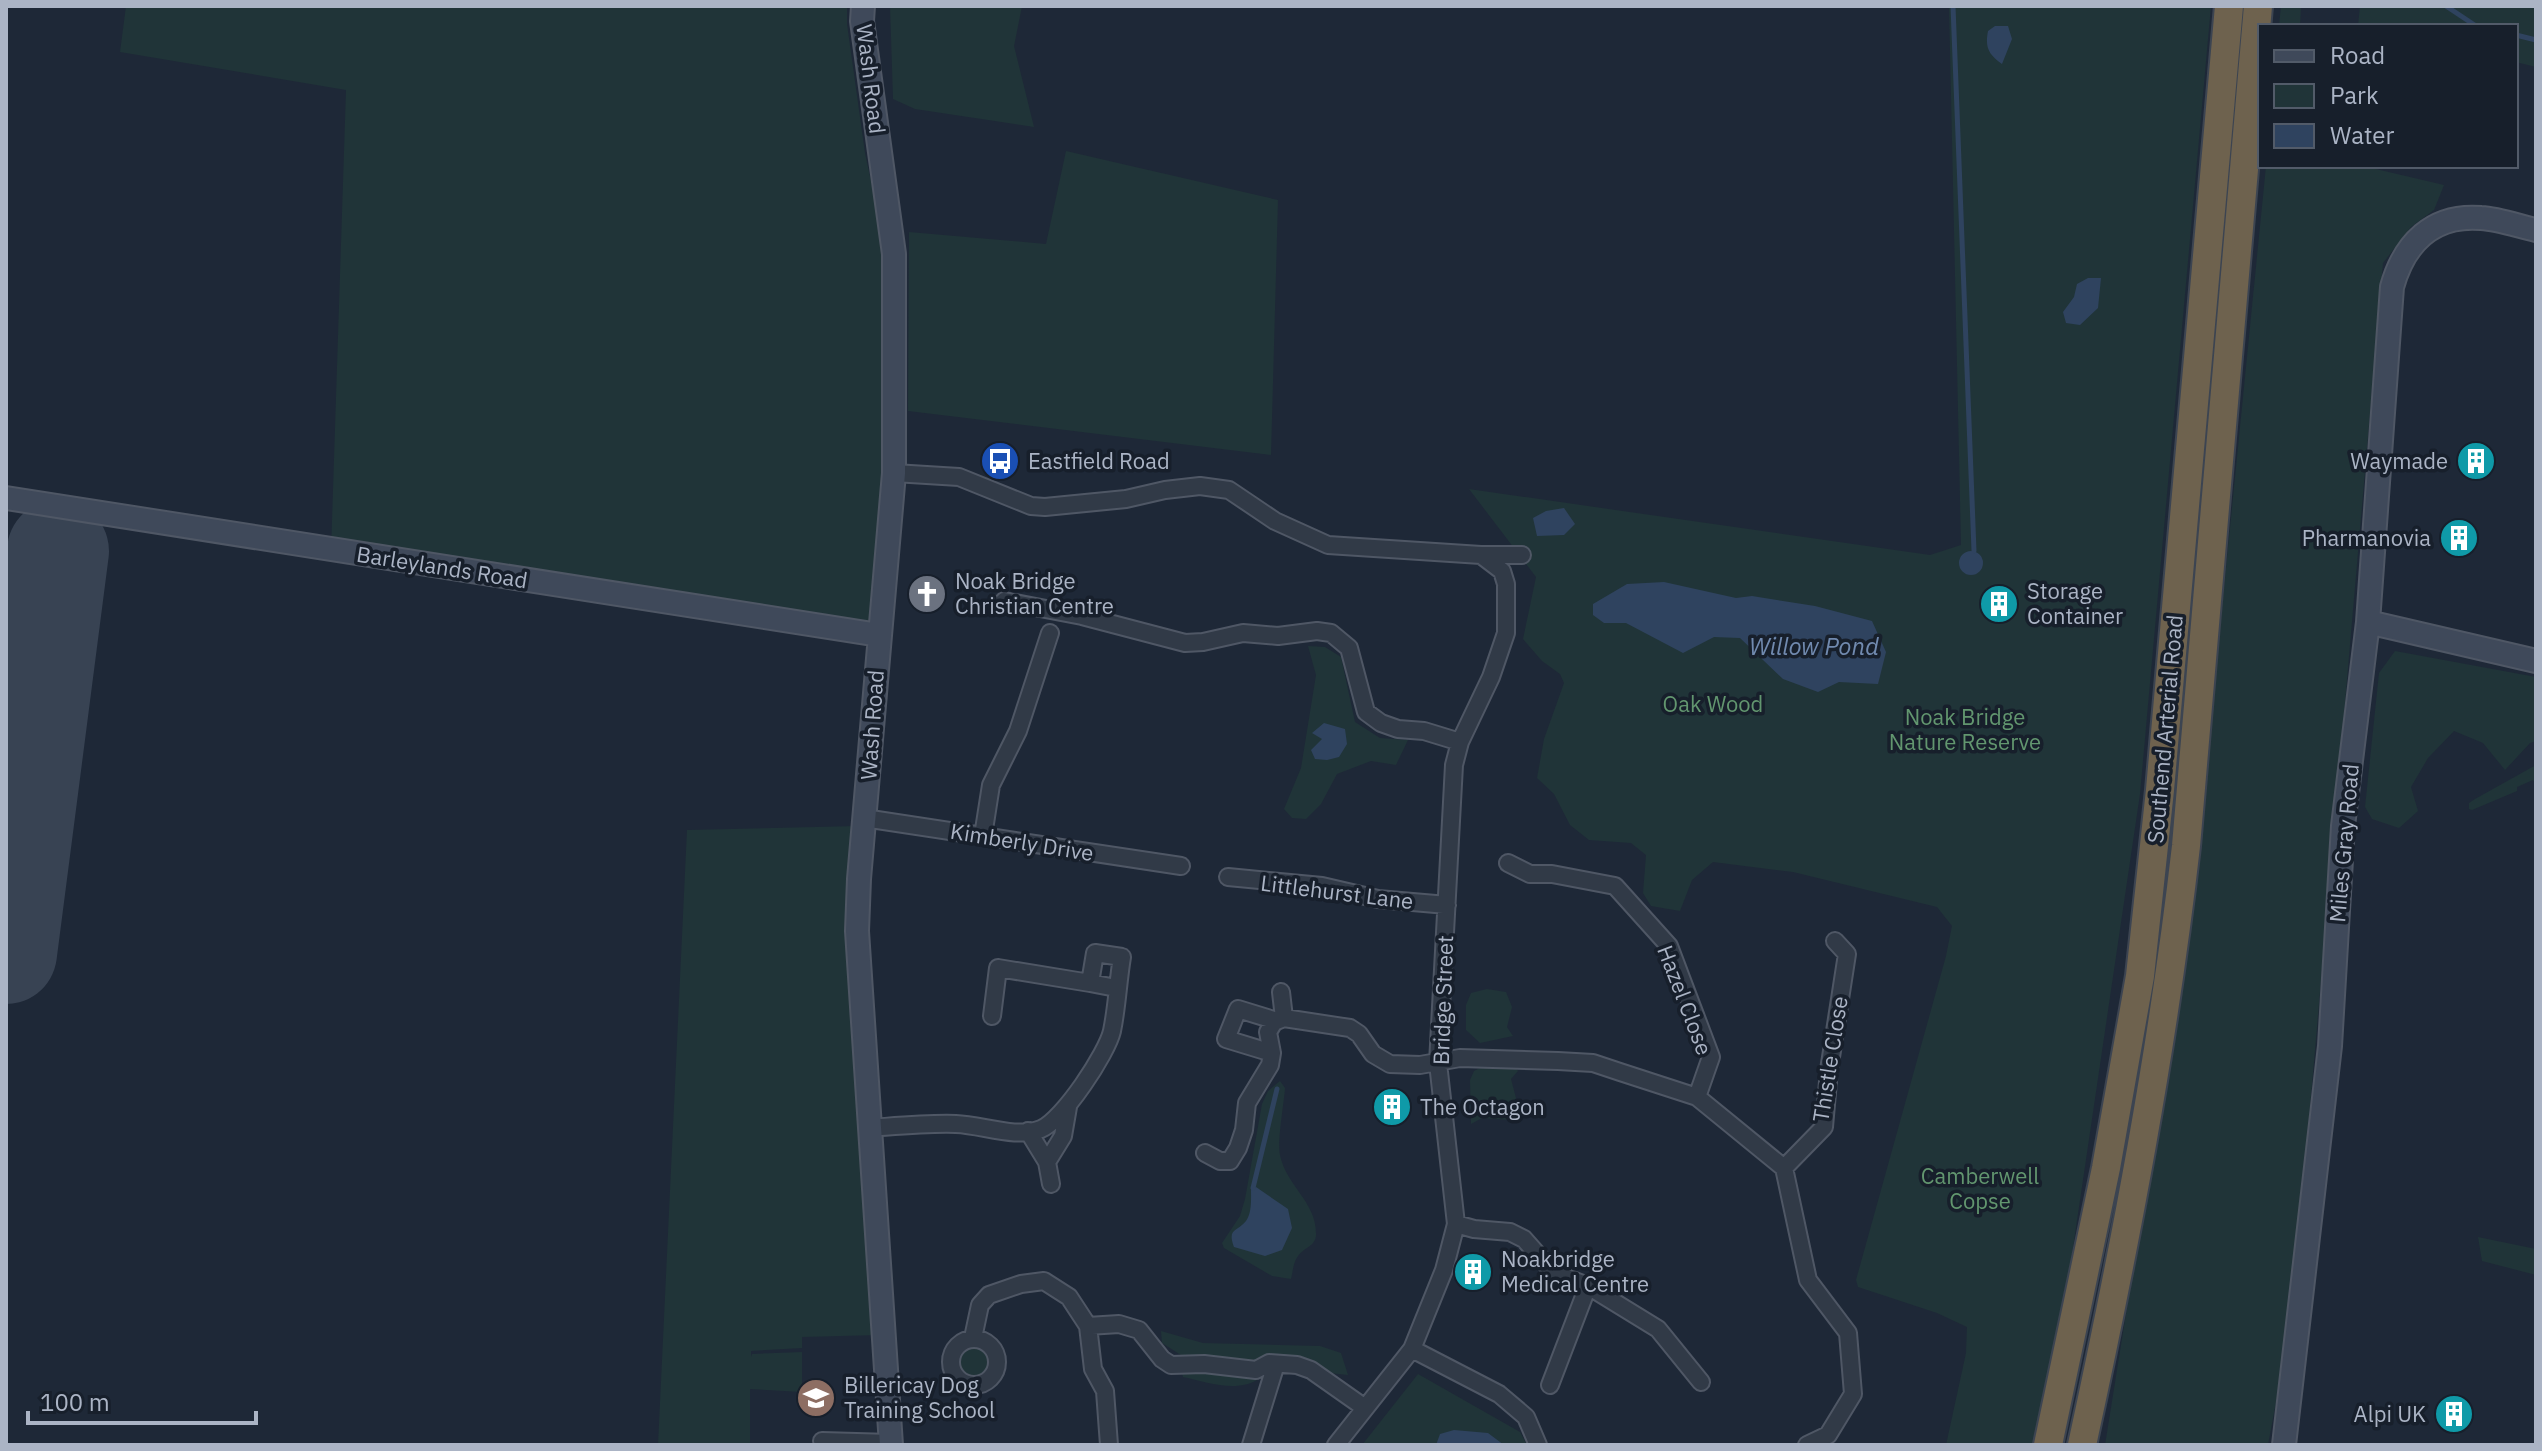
<svg xmlns="http://www.w3.org/2000/svg" width="2542" height="1451" font-family="'IBM Plex Sans',sans-serif">
<style>
.green{fill:#203438}
.water{fill:#2f435f}
.lines{fill:none;stroke-linecap:round;stroke-linejoin:round}
.stream{stroke:#2f435f;stroke-width:5}
.runway{stroke:#384353;stroke-width:102}
.street-casing{stroke:#4f5765;stroke-width:20}
.secondary-casing{stroke:#4f5765;stroke-width:26}
.highway-casing{stroke:#3c4451;stroke-width:32}
.street{stroke:#313a47;stroke-width:16}
.secondary{stroke:#3f495a;stroke-width:22}
.highway{stroke:#6e624e;stroke-width:28}
.labels{text-anchor:middle;stroke-width:7;stroke-linejoin:round;paint-order:stroke}
.street-label{font-size:22px;fill:#abb4c5;stroke:#171f2b}
.poi-label{font-size:22px;fill:#abb4c5;stroke:#171f2b;text-anchor:start}
.park-label{font-size:22px;fill:#62966f;stroke:#171f2b}
.water-label{font-size:24px;font-style:italic;fill:#718aaf;stroke:#171f2b}
</style>
<rect width="100%" height="100%" fill="#1e2837"/>
<!-- green -->
<path class="green" d="M126 6H847V24L865 153 884 243 882 478 886 569 879 635 331 551 346 90 120 52Z
M890 6H1022L1014 46 1034 127 915 109 893 99Z
M1949 6H2211L2140 794 2066 1295 2033 1445H1946L1966 1353 1967 1327 1937 1313 1858 1287 1856 1280 1946 956 1952 926 1937 907 1793 872 1713 862 1692 880 1680 911 1651 906 1643 893 1646 855 1631 843 1589 840 1570 825 1554 794 1537 778 1544 739 1564 683 1560 674 1542 661 1523 639 1536 577 1469 489 1930 555 1961 545Z
M2281 6H2301L2300 26H2279Z
M2360 6H2536V67L2516 62V26H2358Z
M1066 151 1278 200 1271 455 908 411 909 232 1046 244Z
M2266 166H2363L2444 185 2434 210 2411 227 2383 263 2292 1316 2268 1445H2105L2194 889Z
M1308 646 1325 647 1341 657 1355 722 1380 738 1408 740 1396 765 1371 761 1337 774 1321 804 1306 819 1292 818 1284 809 1301 768 1316 675Z
M2395 651 2536 677V741L2530 743 2505 770 2483 743 2454 731 2428 758 2411 787 2418 811 2399 828 2372 819 2365 807 2379 673Z
M2536 765V785L2533 780 2517 787V791L2472 810 2469 809V803L2475 799Z
M858 826 880 1335 802 1337V1348L751 1351V1357L752 1354 802 1352V1392L750 1389V1445H658L687 830Z
M1487 989 1506 992 1512 1007 1507 1027 1513 1036 1480 1043 1466 1030V1005L1471 993Z
M1484 1066H1514L1518 1071 1511 1079 1516 1098 1511 1120 1482 1118 1471 1124 1470 1080 1474 1071Z
M1280 1081 1285 1088C1284 1104 1277 1141 1280 1155 1286 1185 1316 1202 1316 1233 1317 1246 1304 1247 1298 1256 1293 1263 1293 1271 1291 1279L1272 1276 1224 1248 1222 1243 1240 1216 1245 1199 1262 1104 1268 1091Z
M2478 1237 2536 1249V1275L2482 1261Z
M1161 1331 1203 1343 1320 1346 1341 1353 1348 1375 1184 1357 1162 1343Z
M951 1362a23 23 0 1 1 46 0a23 23 0 1 1-46 0Z
M1181 1370H1218L1260 1378C1238 1394 1207 1382 1183 1377Z
M1418 1374 1520 1432 1527 1445H1362Z"/>
<!-- water -->
<path class="water" d="M1995 26H2008L2012 39 2002 64C1988 54 1985 47 1988 31Z
M2088 278H2101L2098 308 2080 325 2066 323 2063 312 2074 297 2077 284Z
M1564 508 1575 524 1564 535 1537 536 1533 518 1546 511Z
M1959 563a12 12 0 1 1 24 0a12 12 0 1 1-24 0Z
M1664 582 1736 598 1752 596 1815 606 1872 621 1886 652 1878 684 1839 682 1818 692 1783 679 1740 638 1714 637 1683 653 1626 623H1604L1593 615V604L1627 584Z
M1324 723 1345 729 1347 744 1339 757 1327 760 1315 759 1311 750 1322 739 1312 733Z
M1256 1187 1288 1209 1292 1228 1282 1250 1265 1256 1234 1247C1227 1228 1237 1232 1246 1221 1252 1213 1251 1199 1251 1189Z
M1454 1430 1488 1433 1504 1445H1436L1440 1434Z"/>
<g class="lines">
<!-- stream -->
<path class="stream" d="M1953 6 1974 551
M2446 6 2476 26
M2516 35 2536 40
M1253 1188 1277 1089"/>
<!-- runway -->
<path class="runway" d="M6 953 58 551"/>
<!-- street casing -->
<g class="street-casing">
<path id="street" d="M894 473 959 477 1031 506 1045 507 1126 499 1165 490 1200 486 1229 490 1275 521 1328 545 1481 555 1502 571 1506 584V633L1491 677 1460 742 1454 765 1438 1063 1456 1224 1444 1270 1412 1349 1336 1445
M1481 555H1522
M1004 601 1082 616 1185 643 1203 642 1243 633 1278 636 1317 631 1331 633 1349 648 1366 712 1381 723 1398 729 1424 731 1460 742
M864 818 1181 866
M983 836 991 785 1018 731 1050 633
M1508 863 1530 874H1552L1615 886 1669 946 1711 1057 1697 1097
M1228 877 1322 886 1378 899 1447 905
M1281 992 1284 1018
M992 1016 998 968 1090 983
M1272 1053 1226 1039 1238 1009 1277 1021
M870 1128C898 1126 928 1123 956 1124 983 1125 1016 1139 1041 1129 1063 1120 1107 1053 1112 1031 1117 1007 1118 981 1122 957L1095 953 1090 983 1116 988
M1028 1131 1047 1162 1063 1136 1068 1107
M1205 1153 1220 1161H1230L1238 1148 1244 1130 1247 1103 1270 1065 1272 1053 1268 1032 1274 1022 1284 1018 1350 1028 1359 1034 1373 1054 1390 1064 1420 1065 1460 1058 1558 1061 1593 1063 1620 1072 1697 1097 1784 1168 1808 1280 1848 1333 1853 1394 1828 1435 1807 1445
M1047 1162 1051 1184
M1784 1168 1824 1127 1829 1070 1847 954 1835 941
M1456 1224 1474 1229 1510 1232 1524 1239 1554 1273 1588 1286 1550 1385
M1588 1286 1658 1329 1701 1382
M973 1338 980 1305 989 1295 1021 1284 1044 1281 1069 1297 1088 1326
M951 1362a23 23 0 1 1 46 0a23 23 0 1 1-46 0Z
M1412 1349 1499 1394 1526 1417 1538 1445
M822 1441 891 1443
M1109 1445 1105 1391 1093 1369 1088 1326 1119 1324 1139 1330 1162 1359 1171 1365 1204 1364 1256 1370 1269 1363 1297 1365 1311 1370 1365 1408
M1251 1445 1276 1364"/>
</g>
<!-- secondary casing -->
<g class="secondary-casing">
<path id="secondary" d="M863 6 862 21 894 254V473L859 879 857 931 891 1445
M6 498 879 635
M2368 622 2536 661
M2284 1445 2330 1046 2343 826 2368 622 2392 287C2404 244 2432 214 2481 218 2499 219 2518 226 2536 230"/>
</g>
<!-- highway casing -->
<g class="highway-casing">
<path id="highway" d="M2048 1445 2106 1168 2140 976 2160 790 2229 6
M2082 1445C2125 1247 2163 1048 2186 846L2258 6"/>
</g>
<!-- street -->
<use href="#street" class="street"/>
<!-- secondary -->
<use href="#secondary" class="secondary"/>
<!-- highway -->
<use href="#highway" class="highway"/>
</g>
<!-- icons -->
<defs>
<g id="bus-disc" transform="scale(2)"><circle r="9.5" fill="#1a4fb4" stroke="#171f2b"/><path d="M-5-6H5V4H4V6H2V4H-2V6H-4V4H-5ZM-3.5-4V0h7V-4ZM-3.5 1.2v1.5H-2V1.2ZM2 1.2v1.5H3.5V1.2Z" fill="#fff"/></g>
<g id="building-disc" transform="scale(2)"><circle r="9.5" fill="#0f9aa8" stroke="#171f2b"/><path d="M-4-6H4V6H1V3H-1V6H-4ZM-2.5-4.3h1.7v1.8h-1.7ZM.8-4.3h1.7v1.8H.8ZM-2.5-1h1.7V.8h-1.7ZM.8-1h1.7V.8H.8Z" fill="#fff"/></g>
<g id="church-disc" transform="scale(2)"><circle r="9.5" fill="#6b7280" stroke="#171f2b"/><path d="M-1.2-6h2.4v3.5h3.3v2.4h-3.3V6h-2.4V-.1h-3.3v-2.4h3.3Z" fill="#fff"/></g>
<g id="school-disc" transform="scale(2)"><circle r="9.5" fill="#8d6e63" stroke="#171f2b"/><path d="M0-5L7-2L0 1L-7-2ZM-4 1L0 2.5L4 1V4Q0 6-4 4Z" fill="#fff"/></g>
</defs>
<g fill-rule="evenodd">
<use href="#bus-disc" x="1000" y="461"/>
<use href="#building-disc" x="2476" y="461"/>
<use href="#building-disc" x="2459" y="538"/>
<use href="#church-disc" x="927" y="594"/>
<use href="#building-disc" x="1999" y="604"/>
<use href="#building-disc" x="1392" y="1107"/>
<use href="#building-disc" x="1473" y="1272"/>
<use href="#school-disc" x="816" y="1398"/>
<use href="#building-disc" x="2454" y="1414"/>
</g>
<g class="labels">
<!-- street labels -->
<g class="street-label">
<text transform="translate(871 79) rotate(83)" y="8">Wash Road</text>
<text transform="translate(442 567) rotate(9)" y="8">Barleylands Road</text>
<text transform="translate(872 725) rotate(-86)" y="8">Wash Road</text>
<text transform="translate(2165 729) rotate(-85)" y="8">Southend Arterial Road</text>
<text transform="translate(1022 842) rotate(9)" y="8">Kimberly Drive</text>
<text transform="translate(2344 843) rotate(-85)" y="8">Miles Gray Road</text>
<text transform="translate(1337 892) rotate(7)" y="8">Littlehurst Lane</text>
<text transform="translate(1443 1000) rotate(-88)" y="8">Bridge Street</text>
<text transform="translate(1685 1000) rotate(69)" y="8">Hazel Close</text>
<text transform="translate(1830 1059) rotate(-81)" y="8">Thistle Close</text>
</g>
<!-- poi labels -->
<g class="poi-label">
<text x="1028" y="469">Eastfield Road</text>
<text x="2448" y="469" text-anchor="end">Waymade</text>
<text x="2431" y="546" text-anchor="end">Pharmanovia</text>
<text x="955" y="589">Noak Bridge<tspan x="955" dy="25">Christian Centre</tspan></text>
<text x="2027" y="599">Storage<tspan x="2027" dy="25">Container</tspan></text>
<text x="1420" y="1115">The Octagon</text>
<text x="1501" y="1267">Noakbridge<tspan x="1501" dy="25">Medical Centre</tspan></text>
<text x="844" y="1393">Billericay Dog<tspan x="844" dy="25">Training School</tspan></text>
<text x="2426" y="1422" text-anchor="end">Alpi UK</text>
</g>
<!-- park labels -->
<g class="park-label">
<text x="1713" y="712">Oak Wood</text>
<text x="1965" y="725">Noak Bridge<tspan x="1965" dy="25">Nature Reserve</tspan></text>
<text x="1980" y="1184">Camberwell<tspan x="1980" dy="25">Copse</tspan></text>
</g>
<!-- water labels -->
<g class="water-label">
<text x="1814" y="655">Willow Pond</text>
</g>
</g>
<!-- border -->
<rect width="2542" height="1451" fill="none" stroke="#abb4c5" stroke-width="16"/>
<!-- legend -->
<rect x="2258" y="24" width="260" height="144" fill="#171f2b" stroke="#525b69" stroke-width="2"/>
<rect x="2274" y="50" width="40" height="12" fill="#3f495a" stroke="#525b69" stroke-width="2"/>
<text x="2330" y="64" font-size="24" fill="#abb4c5">Road</text>
<rect x="2274" y="84" width="40" height="24" fill="#203438" stroke="#525b69" stroke-width="2"/>
<text x="2330" y="104" font-size="24" fill="#abb4c5">Park</text>
<rect x="2274" y="124" width="40" height="24" fill="#2f435f" stroke="#525b69" stroke-width="2"/>
<text x="2330" y="144" font-size="24" fill="#abb4c5">Water</text>
<!-- scale -->
<path d="M28 1411v12h228v-12" fill="none" stroke="#abb4c5" stroke-width="4"/>
<text x="40" y="1411" font-size="24" fill="#abb4c5" stroke="#171f2b" stroke-width="6" paint-order="stroke">100 m</text>
</svg>
